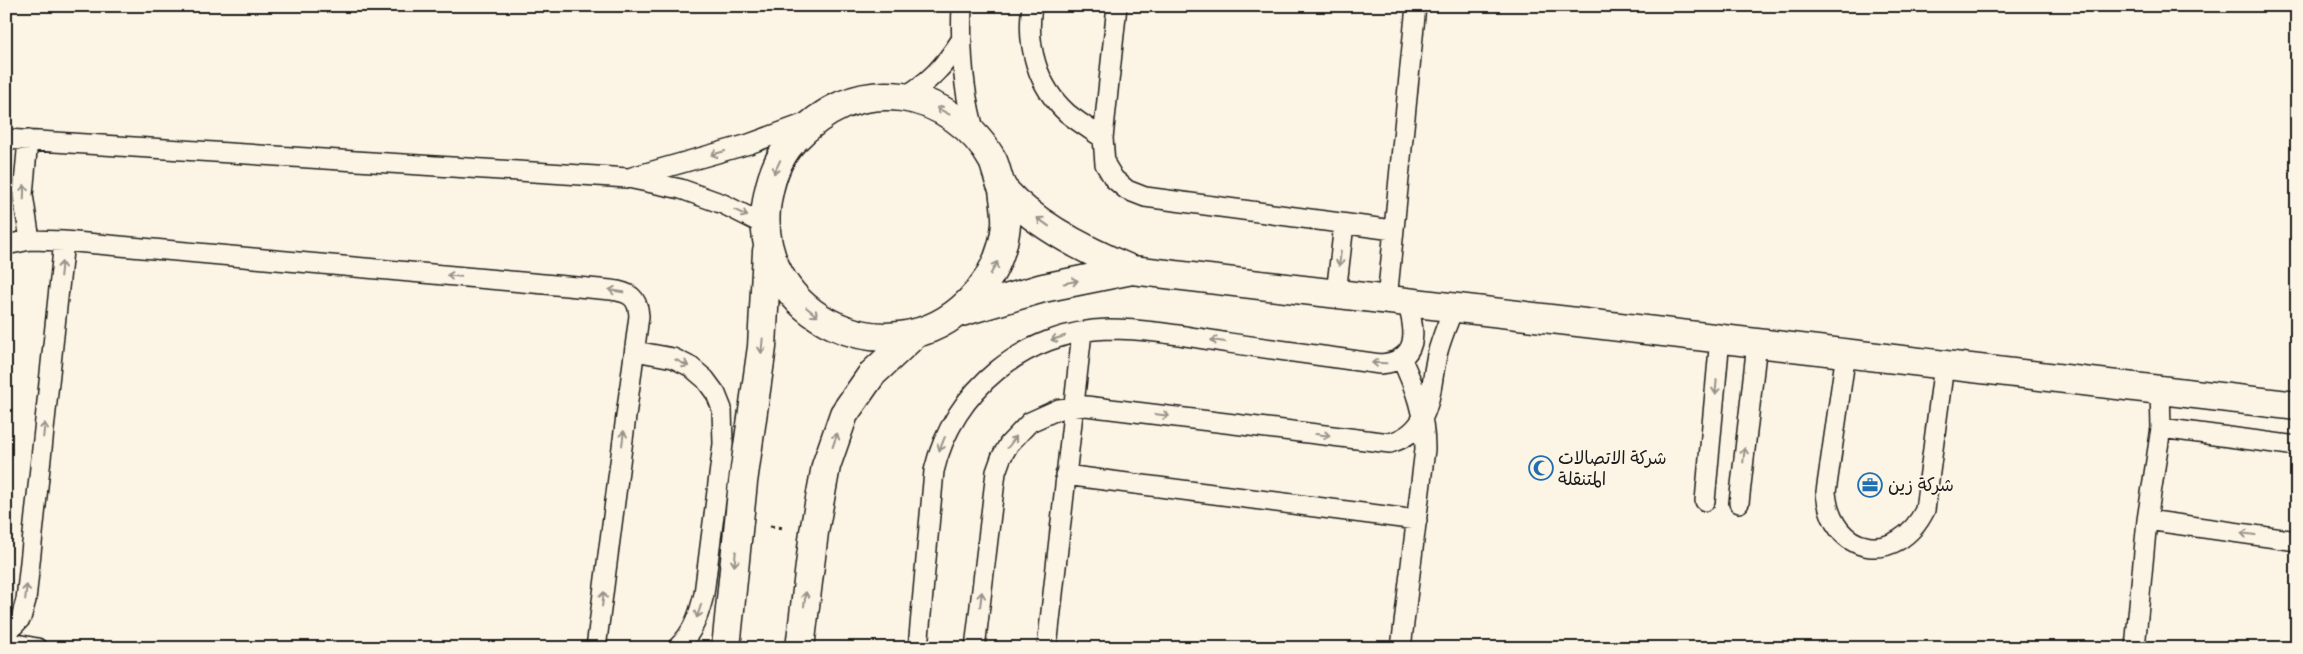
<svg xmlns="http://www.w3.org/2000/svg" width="2303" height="654" font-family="'Indie Flower','Playpen Sans Arabic',sans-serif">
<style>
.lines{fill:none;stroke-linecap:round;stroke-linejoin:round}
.service-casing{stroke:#1c1c1c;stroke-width:22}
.tertiary-casing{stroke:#1c1c1c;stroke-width:31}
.path{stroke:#1c1c1c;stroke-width:3;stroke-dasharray:4 4;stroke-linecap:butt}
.service{stroke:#fcf5e5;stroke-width:19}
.tertiary{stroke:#fcf5e5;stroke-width:28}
.oneway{stroke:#97938b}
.labels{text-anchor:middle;stroke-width:4;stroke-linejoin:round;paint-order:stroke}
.poi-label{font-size:18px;fill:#1c1c1c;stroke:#fcf5e5;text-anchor:start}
</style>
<rect width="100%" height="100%" fill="#fcf5e5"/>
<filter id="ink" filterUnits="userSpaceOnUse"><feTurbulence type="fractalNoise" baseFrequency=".02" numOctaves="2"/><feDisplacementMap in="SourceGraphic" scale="10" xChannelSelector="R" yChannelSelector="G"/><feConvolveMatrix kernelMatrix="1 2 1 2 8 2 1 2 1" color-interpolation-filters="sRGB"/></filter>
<g filter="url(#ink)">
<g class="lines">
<!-- service casing -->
<g class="service-casing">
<path id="service" d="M962 6C960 51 963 93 976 136
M1032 6C1026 45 1037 86 1067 113 1078 122 1091 130 1103 138
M1117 6 1103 138 1105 164 1114 179 1127 190 1145 197 1393 230
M903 97C929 83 945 65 961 40
M6 139 628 178 681 189 723 204 765 225
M28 140 23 195 30 240
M632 177 749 144 806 123
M6 245 30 240 64 241 611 290C629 292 638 297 639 316L596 648
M1336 294 1344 224
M1387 300 1416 6
M635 351 673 358 691 367 705 379 716 394 722 409 723 444 704 594C699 615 693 633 677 648
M1846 353 1826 492C1831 556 1897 567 1925 510L1944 365
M1401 358C1415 387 1425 415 1425 449L1401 648
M2161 428 2297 446
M1065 475 1417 520
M1705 501 1720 338
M1739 503 1757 343
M2147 520 2297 541
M6 634 21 618 26 600 64 241
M6 642 37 648
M918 648 934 471C953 390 1025 331 1109 329 1149 329 1190 337 1229 343 1279 350 1329 357 1380 364 1420 361 1416 331 1407 302
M975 648 996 472 1001 458 1009 444 1030 422 1059 409 1086 406 1390 443C1433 431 1429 391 1437 355 1441 338 1448 323 1454 307
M1047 648 1082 332
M2135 648 2147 520 2161 428 2160 389"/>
</g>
<!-- tertiary casing -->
<g class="tertiary-casing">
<path id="tertiary" d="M1003 189C1004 200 1007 214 1006 225 1003 254 990 281 969 302 891 380 756 318 766 208 769 184 776 159 793 141 823 110 857 91 902 97 940 102 975 128 993 161 997 170 998 182 1004 190 1036 226 1089 252 1132 270L2297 406
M961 312 1043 288 1132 270
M726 648 743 482 762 347 767 251
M800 648 814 532 826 466 844 414 872 374 915 334"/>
</g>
<!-- path -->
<path class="path" d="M770 526 783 528"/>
<!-- service -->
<use href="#service" class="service"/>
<!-- tertiary -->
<use href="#tertiary" class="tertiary"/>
</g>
<!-- one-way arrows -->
<defs><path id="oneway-shaft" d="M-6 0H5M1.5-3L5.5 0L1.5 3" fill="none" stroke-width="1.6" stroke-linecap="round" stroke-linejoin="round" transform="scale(1.25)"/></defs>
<g class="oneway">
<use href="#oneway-shaft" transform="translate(943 111) rotate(-152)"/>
<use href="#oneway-shaft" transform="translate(718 153) rotate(164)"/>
<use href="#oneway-shaft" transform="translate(777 167) rotate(115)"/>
<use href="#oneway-shaft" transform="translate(24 192) rotate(-88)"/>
<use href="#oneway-shaft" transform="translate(741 213) rotate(26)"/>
<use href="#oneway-shaft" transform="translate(1043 222) rotate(-144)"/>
<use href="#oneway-shaft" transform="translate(1340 259) rotate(96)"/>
<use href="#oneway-shaft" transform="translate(994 268) rotate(-61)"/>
<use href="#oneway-shaft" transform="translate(61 269) rotate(-84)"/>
<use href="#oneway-shaft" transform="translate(454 276) rotate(-175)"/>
<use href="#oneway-shaft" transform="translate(1071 282) rotate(-12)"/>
<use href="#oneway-shaft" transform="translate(616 291) rotate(-170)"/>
<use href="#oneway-shaft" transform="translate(812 312) rotate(39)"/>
<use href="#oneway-shaft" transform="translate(1058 338) rotate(162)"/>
<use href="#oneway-shaft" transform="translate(1218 341) rotate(-172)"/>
<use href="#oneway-shaft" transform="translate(762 346) rotate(95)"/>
<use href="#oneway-shaft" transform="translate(682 363) rotate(26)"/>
<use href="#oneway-shaft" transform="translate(1379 363) rotate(-178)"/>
<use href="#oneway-shaft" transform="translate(1716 387) rotate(95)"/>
<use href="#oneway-shaft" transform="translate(1162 415) rotate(7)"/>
<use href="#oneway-shaft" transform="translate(44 430) rotate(-84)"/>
<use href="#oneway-shaft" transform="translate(1323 435) rotate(7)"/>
<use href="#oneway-shaft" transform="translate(623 438) rotate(-83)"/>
<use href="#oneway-shaft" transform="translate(835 440) rotate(-71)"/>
<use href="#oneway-shaft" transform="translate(1012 442) rotate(-53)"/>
<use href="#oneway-shaft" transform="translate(942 444) rotate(112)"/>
<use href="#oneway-shaft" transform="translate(1744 455) rotate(-84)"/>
<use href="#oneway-shaft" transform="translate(2248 534) rotate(-172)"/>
<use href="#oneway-shaft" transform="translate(735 559) rotate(96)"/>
<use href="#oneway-shaft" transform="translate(26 592) rotate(-84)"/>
<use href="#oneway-shaft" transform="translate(603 599) rotate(-83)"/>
<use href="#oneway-shaft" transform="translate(805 599) rotate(-82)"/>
<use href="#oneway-shaft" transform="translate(981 599) rotate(-83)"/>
<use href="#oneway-shaft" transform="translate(699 611) rotate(108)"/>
</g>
</g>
<!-- icons -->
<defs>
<g id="mosque-ring" transform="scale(1.25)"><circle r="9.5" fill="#fcf5e5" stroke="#1f6fb2" stroke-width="1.5"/><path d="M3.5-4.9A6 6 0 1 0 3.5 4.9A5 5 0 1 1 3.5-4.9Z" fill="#1f6fb2"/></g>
<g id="office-ring" transform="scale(1.25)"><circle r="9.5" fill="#fcf5e5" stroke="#1f6fb2" stroke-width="1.5"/><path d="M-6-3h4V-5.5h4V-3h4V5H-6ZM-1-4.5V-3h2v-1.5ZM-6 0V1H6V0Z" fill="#1f6fb2"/></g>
</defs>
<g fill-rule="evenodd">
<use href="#mosque-ring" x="1541" y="468"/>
<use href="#office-ring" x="1870" y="485"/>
</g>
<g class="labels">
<!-- poi labels -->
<g class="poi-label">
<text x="1558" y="464">شركة الاتصالات<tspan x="1558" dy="21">المتنقلة</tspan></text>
<text x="1888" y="491">شركة زين</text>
</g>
</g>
<!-- margin -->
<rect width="2303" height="654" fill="none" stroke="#fcf5e5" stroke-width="25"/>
<rect x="12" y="12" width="2278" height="629" fill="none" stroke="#1c1c1c" stroke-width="2" filter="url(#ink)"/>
</svg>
